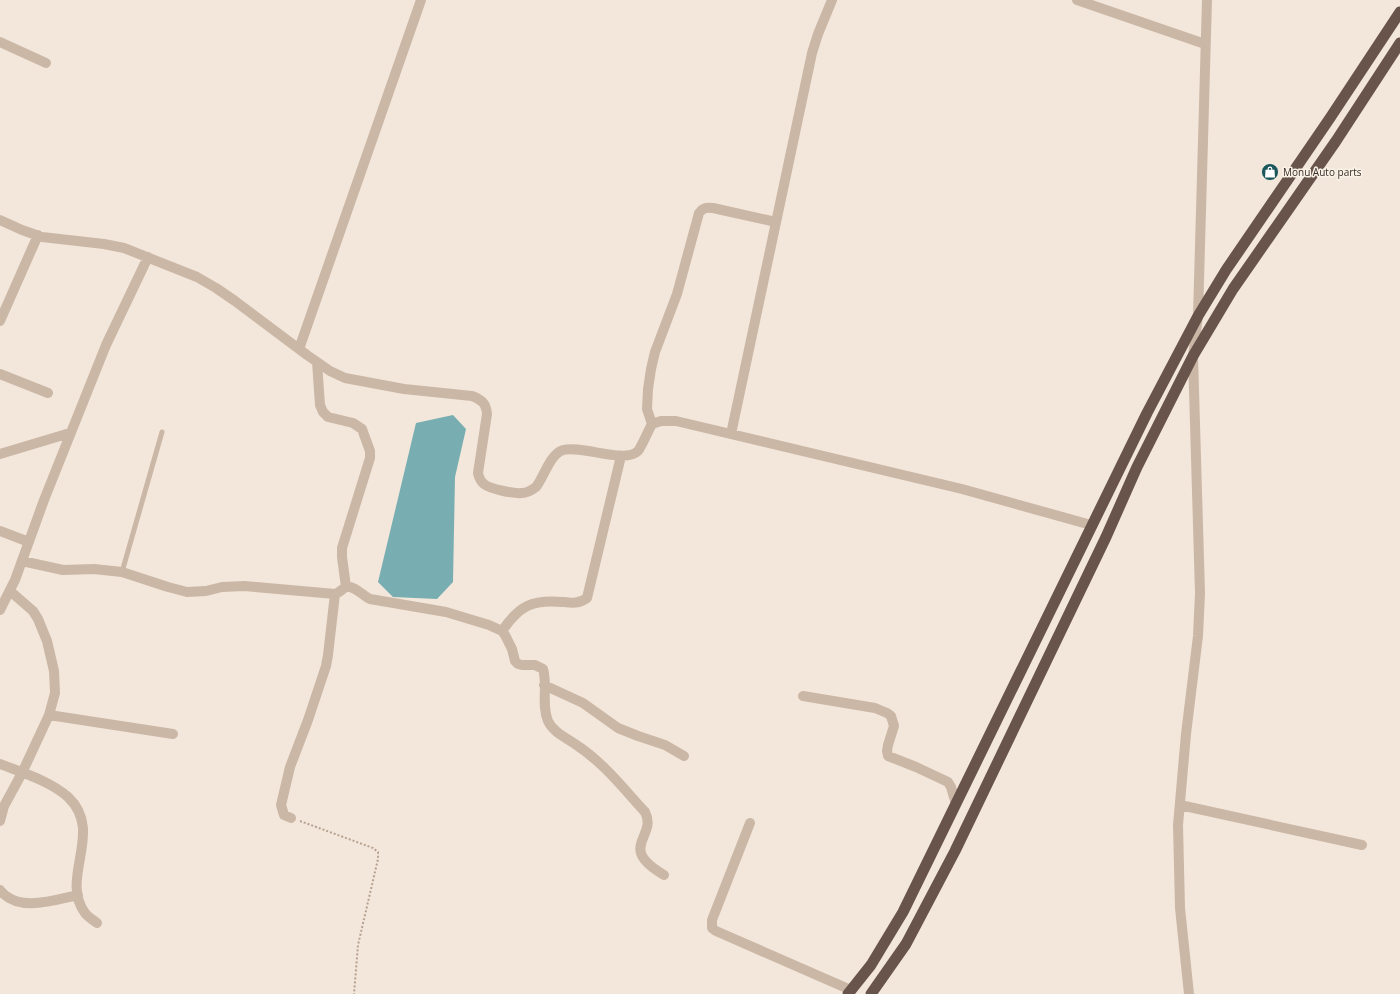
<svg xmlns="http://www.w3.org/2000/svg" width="1400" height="994" font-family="'Open Sans',sans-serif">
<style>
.water{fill:#78aeb1}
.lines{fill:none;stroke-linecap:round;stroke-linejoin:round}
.path{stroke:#b7a190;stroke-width:2;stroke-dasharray:2 2;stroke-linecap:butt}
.service{stroke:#cbb7a6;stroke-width:5}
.minor{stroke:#cbb7a6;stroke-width:10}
.trunk{stroke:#69544b;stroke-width:11}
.labels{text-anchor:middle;stroke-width:3;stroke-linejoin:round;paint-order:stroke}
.poi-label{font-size:10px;fill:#372c27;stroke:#faf2e7;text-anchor:start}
</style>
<rect width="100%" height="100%" fill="#f3e7db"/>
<!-- water -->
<path class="water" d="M453 415 466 429 455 477 453 582 437 599 393 597 378 582 416 423Z"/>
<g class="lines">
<!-- path -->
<path class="path" d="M300 821 373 848 378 852V859L358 945 354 994"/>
<!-- service -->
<path class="service" d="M122 572 162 432"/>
<!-- minor -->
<path class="minor" d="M1077 0 1205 44
M0 42 46 63
M0 220 22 230 42 237 104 244 124 248 197 277 216 288 235 301 307 355 330 371 345 378 404 389 472 396C482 400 486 403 487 414L478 473C479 478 480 481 484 484 490 489 514 494 522 493 528 493 532 490 536 487 544 477 550 454 563 450 582 445 625 464 638 451 642 446 648 431 652 424L661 421H676L962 489 1091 525
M0 321 38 235
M299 349 421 0
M317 362 320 405 323 412 328 417 353 423 362 429 370 451V458L342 548V557L346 587
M0 374 48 393
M652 424 647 409 648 389 651 369 655 352 677 294 699 213C703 208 706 207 713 208L776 222
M731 434 812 53 818 34 832 0
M0 454 70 433
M0 531 29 542
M22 561 63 570 94 569 122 572 168 587 187 592 206 591 222 587 244 586 335 594C339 593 342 589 346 587 354 585 363 596 370 599L446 612 489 625 502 631 505 635 512 649 515 661 518 664 522 665H535L543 669C548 686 541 704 548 721 553 732 565 737 575 744 603 762 623 788 645 812 658 837 616 847 664 875
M0 610 15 580 44 500 106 345 148 257
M502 631C519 606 532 599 563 602 572 603 579 604 587 598L621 456
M544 685 583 703 618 728 638 736 665 745 684 756
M803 696 875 708 887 713 891 716 894 726 888 745 887 751 888 756 916 767 948 782 951 787 956 804
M49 715 173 734
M0 764C23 773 50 781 68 797 105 832 59 878 85 913 88 917 93 920 97 923
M1180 805 1362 845
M291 818 284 815 281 805 290 767 308 720 326 666 328 655 335 594
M0 821 4 806 22 773 49 715 55 693 54 671 47 641 38 619 33 611 10 591
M750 823 712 920V928L716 931 851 990
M0 890C18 913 55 900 78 895
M1189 994 1180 908 1178 825 1186 734 1198 636 1200 593 1193 356 1198 316 1207 0"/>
<!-- trunk -->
<path class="trunk" d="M848 994 871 965 903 912 1147 413 1198 316 1226 270 1330 118 1400 12
M871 994 906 944 955 851 1106 537 1137 467 1193 356 1233 289 1336 141 1400 43"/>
</g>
<!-- icons -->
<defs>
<g id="shop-disc" transform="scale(0.9)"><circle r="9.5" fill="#1b565a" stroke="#faf2e7"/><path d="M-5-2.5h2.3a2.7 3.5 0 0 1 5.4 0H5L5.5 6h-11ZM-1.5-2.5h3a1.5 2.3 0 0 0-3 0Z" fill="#fff"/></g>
</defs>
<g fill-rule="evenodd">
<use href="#shop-disc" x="1270" y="172"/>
</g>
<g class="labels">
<!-- poi labels -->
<g class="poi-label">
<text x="1283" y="176">Monu Auto parts</text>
</g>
</g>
</svg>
